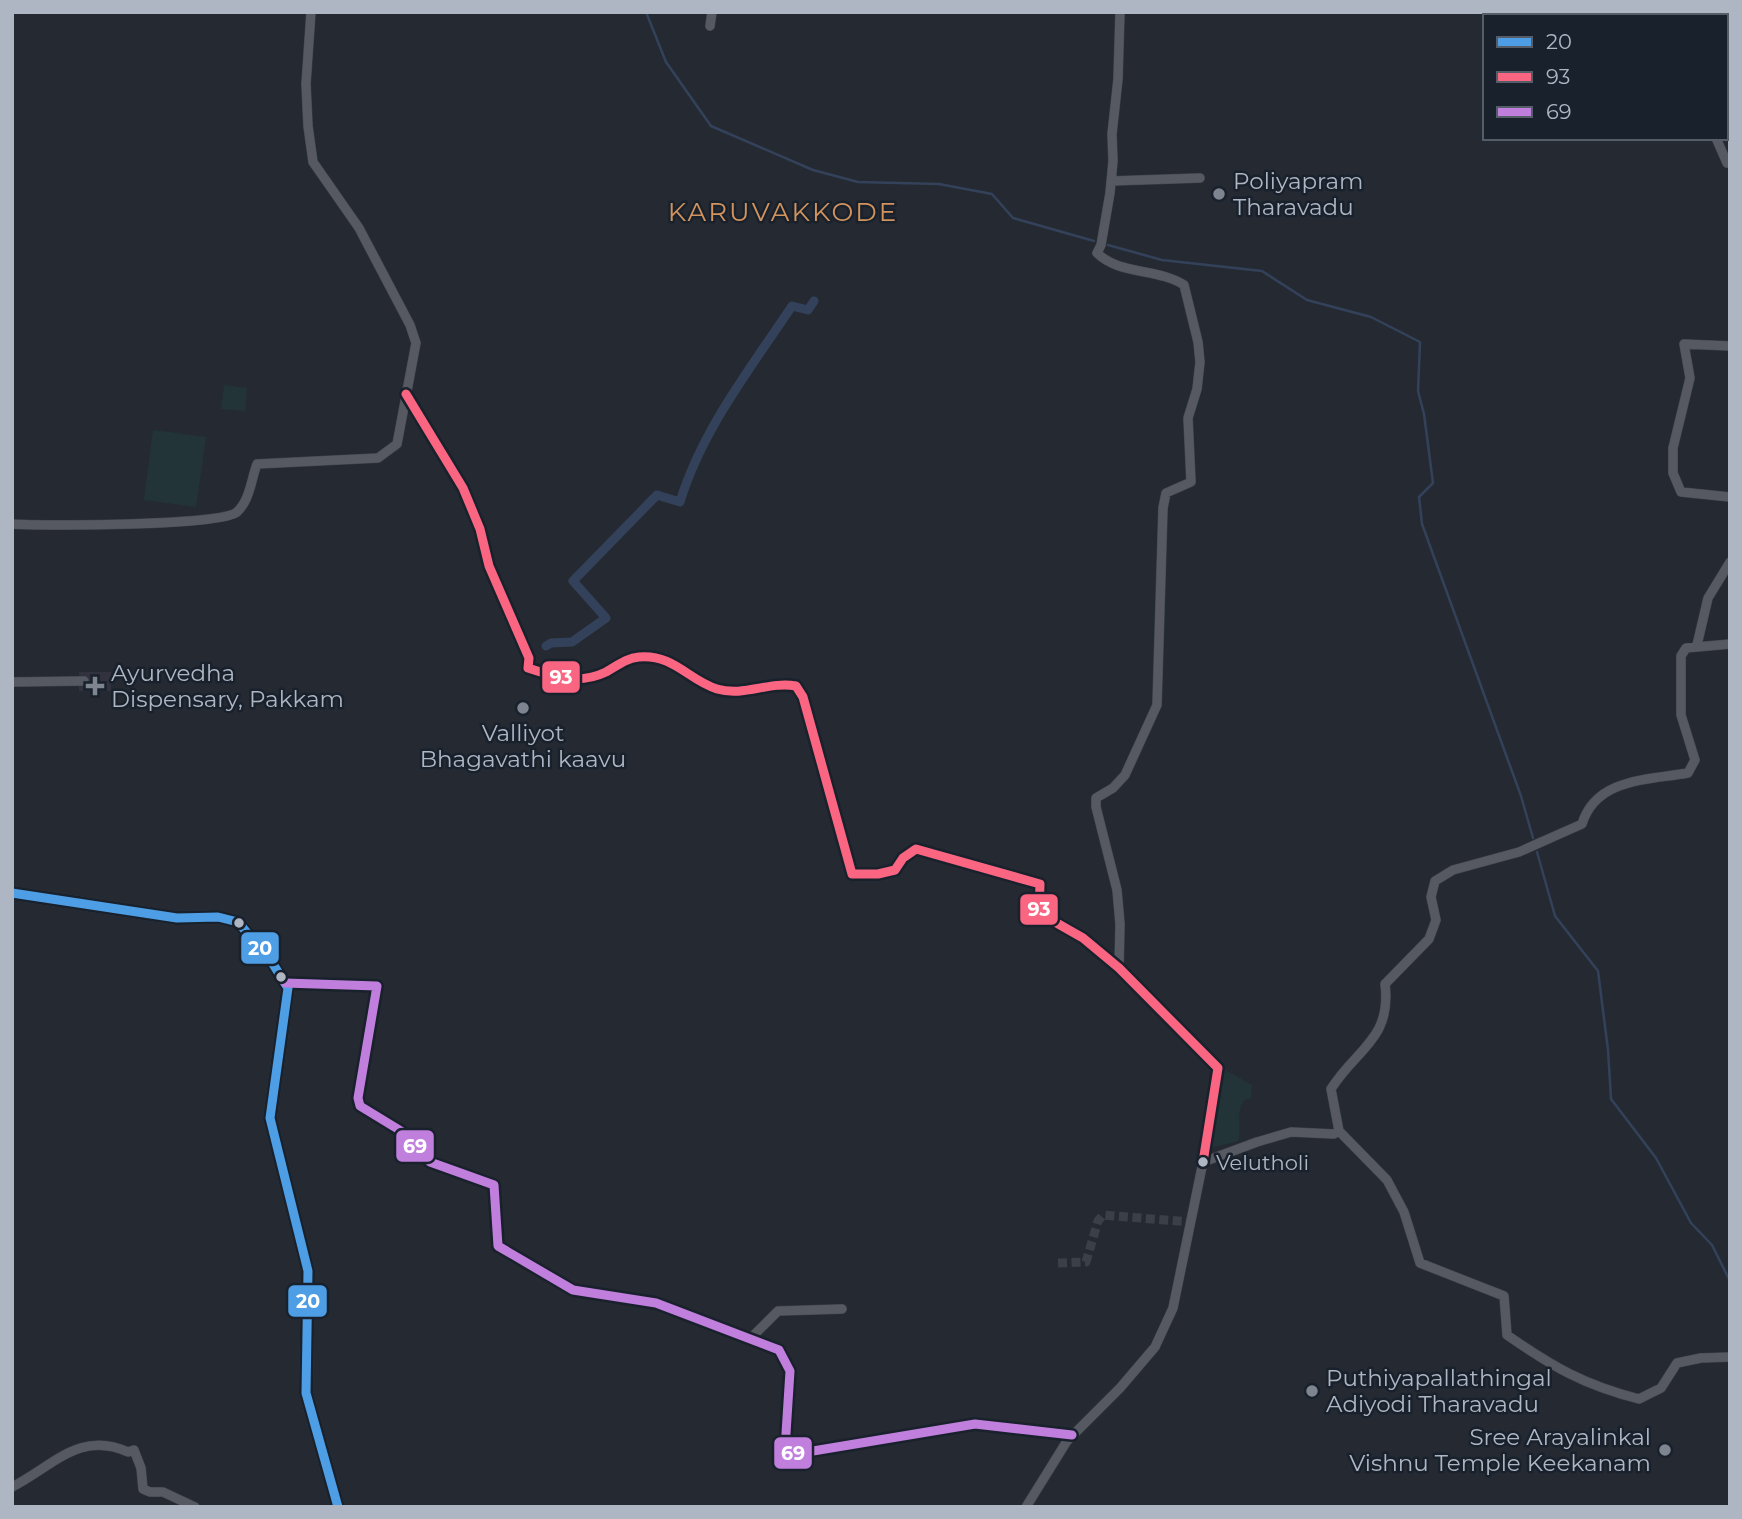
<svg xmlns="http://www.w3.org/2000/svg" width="1742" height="1519" font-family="Montserrat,sans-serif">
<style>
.medical{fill:#32323e}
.green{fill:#223437}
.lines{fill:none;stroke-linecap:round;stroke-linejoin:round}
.stream{stroke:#33425a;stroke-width:2.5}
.canal{stroke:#33425a;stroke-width:9}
.minor-tunnel{stroke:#3a3f48;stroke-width:9;stroke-dasharray:9 4.5;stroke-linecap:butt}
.minor-casing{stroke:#42464c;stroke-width:10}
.major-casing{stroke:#42474f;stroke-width:14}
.minor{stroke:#565961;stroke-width:9}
.major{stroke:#585b62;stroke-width:12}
.bus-1-casing{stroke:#19212c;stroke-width:14}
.bus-2-casing{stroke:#19212c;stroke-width:14}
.bus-3-casing{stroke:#19212c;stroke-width:14}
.bus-1{stroke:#4d9ee5;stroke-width:9}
.bus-2{stroke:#fa6682;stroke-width:9}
.bus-3{stroke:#c07fdc;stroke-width:9}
.poi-dot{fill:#7e8591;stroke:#19212c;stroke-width:2.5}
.bus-dot{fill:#aeb6c4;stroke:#19212c;stroke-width:2.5}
.labels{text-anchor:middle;stroke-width:5;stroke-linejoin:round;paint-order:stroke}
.bus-label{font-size:21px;fill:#aeb6c4;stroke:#19212c;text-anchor:start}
.poi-label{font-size:23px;fill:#aeb6c4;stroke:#19212c;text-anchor:start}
.quarter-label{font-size:26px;letter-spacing:2px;fill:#d2935c;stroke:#19212c}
.line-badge{stroke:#19212c;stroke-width:2.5}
.badge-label{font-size:19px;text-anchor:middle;font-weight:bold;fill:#fff}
</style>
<rect width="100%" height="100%" fill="#252a32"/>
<!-- medical -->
<path class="medical" d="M79 672H111V691H79Z"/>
<!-- green -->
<path class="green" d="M224 385 247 388 245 411 221 409Z
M153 430 206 437 196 507 144 500Z
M1225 1070 1252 1085 1251 1098 1244 1100C1234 1118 1243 1122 1238 1141L1210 1148Z"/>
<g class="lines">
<!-- stream -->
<path class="stream" d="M646 12 666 62 711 126 813 170 858 182 939 184 992 194 1013 218 1094 241
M1108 245 1162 260 1262 271 1307 300 1371 317 1420 342 1418 391 1424 414 1433 483 1419 497 1422 524 1521 796 1533 838
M1537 852 1555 916 1598 971 1608 1050 1611 1099 1656 1158 1691 1223 1712 1245 1730 1281"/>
<!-- canal -->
<path class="canal" d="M546 646 551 643 572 642 606 618 573 581 657 495 680 502C702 430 750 369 792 306L808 310 814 301"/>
<!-- minor-tunnel -->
<path class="minor-tunnel" d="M1058 1263 1086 1262 1098 1221 1103 1215 1190 1222"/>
<!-- minor casing -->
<g class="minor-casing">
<path id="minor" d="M1669 16 1671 12
M710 26 712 12
M1716 138 1727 163H1730
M1111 181 1200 178
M1730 346 1684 344 1690 378 1673 448V473L1681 492 1730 497
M406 394 463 488 480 529 489 566 529 658 528 668C561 679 571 683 605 672
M12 524C43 526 221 526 237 512 250 500 251 480 257 464L378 458 397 444 416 343 410 325 359 228 313 162 308 126 306 84 311 12
M1697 645 1708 598 1730 562
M615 666 625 660 639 657 664 658 716 689 745 692 782 684 796 686 803 697 852 874H878L895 870 903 858 916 849 1040 884 1039 913 1083 938 1119 968 1218 1068 1203 1162
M12 682 84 681
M1119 968 1120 924 1117 890 1096 807V798L1113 788 1125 775 1157 705 1163 508 1166 493 1191 482 1188 418 1197 389 1200 362 1198 342 1184 285C1158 268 1119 275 1097 253L1101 245 1110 193 1113 161 1112 134 1118 79 1120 12
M285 983 377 986 358 1098 360 1106 401 1131 430 1162 494 1185 498 1246 573 1290 656 1303 779 1350 790 1371 785 1449 795 1454 975 1424 1072 1435
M1339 1131 1331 1089C1356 1049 1392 1039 1385 984L1429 939 1436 920 1431 897 1435 881 1453 870 1519 852 1582 824C1596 778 1648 780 1688 773L1695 760 1681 715V656L1686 648 1730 644
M750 1339 778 1311 842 1309
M12 1487C53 1466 80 1430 128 1452L134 1450 141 1468 143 1489 150 1492H163L195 1507
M1026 1507 1067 1441 1120 1388 1155 1347 1173 1308 1203 1162 1257 1142 1291 1132 1334 1134 1339 1131 1387 1180 1404 1212 1420 1263 1504 1296 1507 1335C1553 1367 1584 1385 1639 1399L1661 1388 1677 1363 1701 1358 1730 1357"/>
</g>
<!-- major casing -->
<g class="major-casing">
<path id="major" d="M12 893 177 918 218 917 238 922 273 964 288 988 270 1118 308 1271 306 1393 338 1507"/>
</g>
<!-- minor -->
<use href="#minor" class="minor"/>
<!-- major -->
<use href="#major" class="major"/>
<!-- bus-1 casing -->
<g class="bus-1-casing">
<path id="bus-1" d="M12 893 177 918 218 917 238 922 273 964 288 988 270 1118 308 1271 306 1393 338 1507"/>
</g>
<!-- bus-2 casing -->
<g class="bus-2-casing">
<path id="bus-2" d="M406 394 463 488 480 529 489 566 529 658 528 668C555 677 579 685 606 672 617 666 626 658 639 657 674 654 688 680 717 689 744 697 769 681 796 686L803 697 852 874H878L895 870 903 858 916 849 1040 884 1039 913 1083 938 1119 968 1218 1068 1203 1162"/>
</g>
<!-- bus-3 casing -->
<g class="bus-3-casing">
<path id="bus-3" d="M285 983 377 986 358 1098 360 1106 401 1131 430 1162 494 1185 498 1246 573 1290 656 1303 779 1350 790 1371 785 1449 795 1454 975 1424 1072 1435"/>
</g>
<!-- bus-1 -->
<use href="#bus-1" class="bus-1"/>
<!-- bus-2 -->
<use href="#bus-2" class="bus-2"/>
<!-- bus-3 -->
<use href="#bus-3" class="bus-3"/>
</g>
<!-- markers -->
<g class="poi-dot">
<circle cx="1219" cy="194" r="7"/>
<path d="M91.5 675.5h7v7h7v7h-7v7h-7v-7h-7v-7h7z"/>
<circle cx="523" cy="708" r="7"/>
<circle cx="1312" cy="1391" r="7"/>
<circle cx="1665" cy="1450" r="7"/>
</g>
<g class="bus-dot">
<circle cx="239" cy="923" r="6"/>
<circle cx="281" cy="977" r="6"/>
<circle cx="1203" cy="1162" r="6"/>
</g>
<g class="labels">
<!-- bus labels -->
<g class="bus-label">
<text x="1216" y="1170">Velutholi</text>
</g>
<!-- poi labels -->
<g class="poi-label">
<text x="1233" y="189">Poliyapram<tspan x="1233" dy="26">Tharavadu</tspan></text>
<text x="111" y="681">Ayurvedha<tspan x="111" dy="26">Dispensary, Pakkam</tspan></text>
<text x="523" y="741" text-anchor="middle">Valliyot<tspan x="523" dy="26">Bhagavathi kaavu</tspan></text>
<text x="1326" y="1386">Puthiyapallathingal<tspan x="1326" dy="26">Adiyodi Tharavadu</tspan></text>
<text x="1651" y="1445" text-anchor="end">Sree Arayalinkal<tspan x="1651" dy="26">Vishnu Temple Keekanam</tspan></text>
</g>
<!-- quarter labels -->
<g class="quarter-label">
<text x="783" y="221">KARUVAKKODE</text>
</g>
</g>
<g class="line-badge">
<rect x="541" y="660" width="40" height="34" rx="7" fill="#fa6682"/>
<rect x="1019" y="893" width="40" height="33" rx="7" fill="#fa6682"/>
<rect x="240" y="931" width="40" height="34" rx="7" fill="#4d9ee5"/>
<rect x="395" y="1129" width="40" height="34" rx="7" fill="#c07fdc"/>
<rect x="287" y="1284" width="41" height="34" rx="7" fill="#4d9ee5"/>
<rect x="773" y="1436" width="40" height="34" rx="7" fill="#c07fdc"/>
</g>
<g class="badge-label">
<text x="561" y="684">93</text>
<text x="1039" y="916">93</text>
<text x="260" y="955">20</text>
<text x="415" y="1153">69</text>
<text x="308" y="1308">20</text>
<text x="793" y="1460">69</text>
</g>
<!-- border -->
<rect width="1742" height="1519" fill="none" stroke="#aeb6c4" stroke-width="28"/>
<!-- legend -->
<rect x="1483" y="14" width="245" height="126" fill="#19212c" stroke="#555d69" stroke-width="2"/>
<rect x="1497" y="37" width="35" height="10" fill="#4d9ee5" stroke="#555d69" stroke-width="2"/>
<text x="1546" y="49" font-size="21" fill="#aeb6c4">20</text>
<rect x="1497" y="72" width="35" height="10" fill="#fa6682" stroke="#555d69" stroke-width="2"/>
<text x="1546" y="84" font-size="21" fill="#aeb6c4">93</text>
<rect x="1497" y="107" width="35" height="10" fill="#c07fdc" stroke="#555d69" stroke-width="2"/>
<text x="1546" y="119" font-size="21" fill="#aeb6c4">69</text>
</svg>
